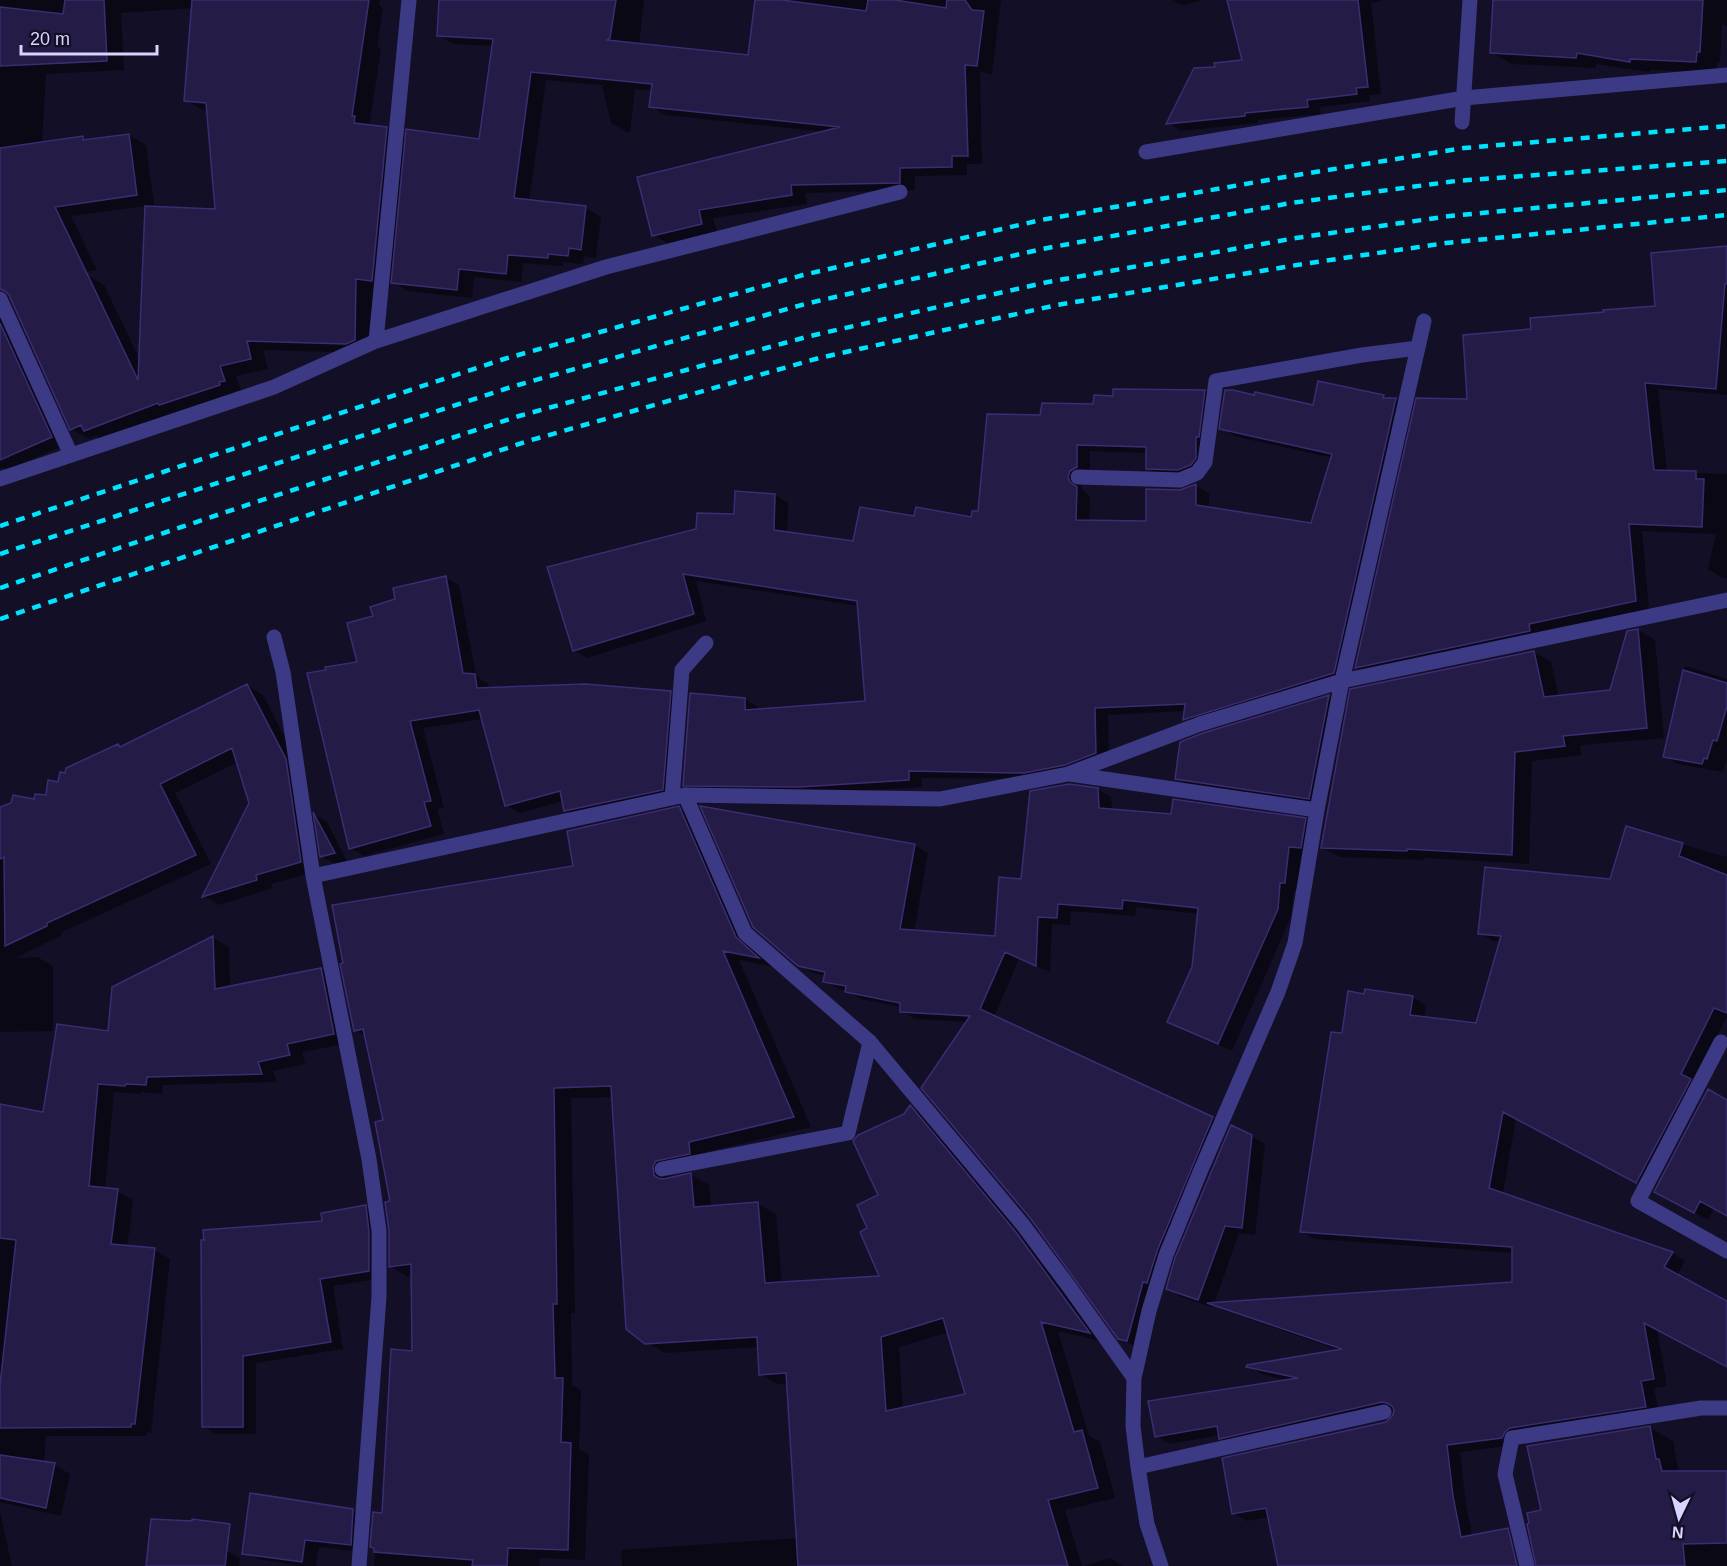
<svg xmlns="http://www.w3.org/2000/svg" width="1727" height="1566" font-family="Helvetica,sans-serif">
<style>
.shadow{fill:#0007;fill-rule:evenodd}
.building{fill:#241b47;stroke:#3b2d73;stroke-width:1.5;fill-rule:evenodd}
.lines{fill:none;stroke-linecap:round;stroke-linejoin:round}
.street{stroke:#3d3a85;stroke-width:15}
.rail{stroke:#00e5ff;stroke-width:4.5;stroke-dasharray:9 8;stroke-linecap:butt}
</style>
<rect width="100%" height="100%" fill="#130f26"/>
<!-- shadow -->
<path class="shadow" d="M0 0H380L379 5 383 8 377 47 381 49 369 126 386 128 407 140H480L493 46 454 44 439 35 441 0H644L639 45 750 57 756 0H1001L992 74 980 72 982 164H967V175L915 176V190L805 193 807 204 713 218 717 232 669 244 654 235 825 132 666 115 651 106 652 90 635 89 630 132H627L611 123 602 85 546 80 529 202 586 208 601 217 596 258 584 256 583 264 563 262V266L523 263 521 282 474 277 472 298 408 291 390 280 389 290 373 288 372 350 364 353 263 350 268 369 236 376 241 390 102 440 96 436 89 439 71 429 87 275 104 285 140 360 146 206 71 216 97 270 0 288ZM193 8 185 100 203 110 208 111 216 210 147 207V206L154 205 146 145 129 135 88 141 82 138 42 144 46 74 124 70 121 13Z
M1173 0H1204L1182 5Z
M1228 0H1384L1371 3 1381 94 1369 95 1370 101 1320 107 1321 114 1258 120V123L1181 131 1168 123 1217 68 1244 62Z
M1494 0H1727V26L1722 24 1720 62H1717L1716 73 1650 70 1649 72 1596 64V68L1512 64 1492 53Z
M1727 248V395L1658 389 1667 472 1727 474V578L1721 577 1708 569 1716 534 1642 531 1649 609 1542 631 1370 675 1357 668 1469 400 1532 330 1657 307Z
M0 317 65 445 7 470 3 468 0 469Z
M1319 382 1384 396 1390 400H1396L1409 407 1347 680 1198 727 1185 719 1186 711 1108 715 1109 760 1039 779 922 778V787L814 794 698 792 684 785 744 699 758 707V711L866 702 859 606 696 581 706 621 587 658 574 650 698 530 735 516 736 493 775 495 788 503 787 534 854 543 915 518H973L980 512 1042 416 1095 406 1114 398 1205 391 1218 399 1204 472 1161 476 1147 468V453L1090 451V475L1083 479 1081 486 1083 491 1090 496 1089 522H1147L1180 491 1196 486 1209 493V508L1312 525 1333 458 1234 436 1221 428 1314 406Z
M445 577 459 585 476 676 488 684 489 689 670 693 684 701 676 797 579 818 565 810 563 801 520 813 506 805 483 719 423 728 444 808 437 809 444 834 364 856 350 848 358 663 375 617 397 600Z
M1638 630 1655 640 1664 738 1580 745 1581 755 1532 761 1529 864 1424 858 1423 860 1339 857 1322 847 1534 652 1551 662 1559 697 1612 691 1628 632Z
M1685 666 1727 679V758L1723 772 1678 764 1665 756Z
M247 685 263 695 301 769 316 871 271 884 272 888 220 905 204 896 251 803 238 762 175 793 211 864 62 932V935L15 958 37 957 53 966V1031L0 1032V809L47 797 66 775 118 746 122 748Z
M1329 697 1342 704 1323 806 1191 787 1177 779 1204 735Z
M1097 789 1111 797 1112 810 1172 816 1305 820 1319 828 1299 890H1294L1291 917 1232 1051 1183 1029 1169 1021 1193 967 1199 914 1136 907 1135 916 1071 911 1070 925 1052 924 1050 972 1019 959 994 1017 1213 1118 1226 1126 1134 1346 1119 1338 968 1022 915 1019 901 1011V1007L861 999 847 991 838 989 825 981 826 976 813 973 799 965 914 845 928 853 914 932 997 938 1023 880Z
M679 808 697 818 754 949 773 967 739 960 811 1127 706 1152 707 1164 674 1171 669 1179 691 1175 709 1185 711 1208 758 1204 776 1214 782 1283 882 1277 869 1229 905 1115 910 1107 928 1117 1033 1243 1105 1342 1058 1331 1089 1436 1100 1442 1115 1498 1065 1510 1082 1566H622L621 1550 798 1538 789 1384H778L760 1374 759 1347 665 1353 646 1342 613 1097 571 1098 575 1313H571L572 1385 581 1390 579 1449 589 1455 585 1560 540 1558 539 1566H374L375 1549 384 1515 414 1352 412 1276 408 1277 390 1266 392 1202 385 1121 366 1036 355 1030 575 867ZM949 1332 967 1395 903 1409 899 1347Z
M315 815 327 822 347 861 335 864 321 856Z
M1627 828 1726 857 1727 854V1017L1693 1083 1651 1189 1516 1118 1503 1194 1672 1253 1685 1261 1677 1276 1727 1303V1366L1657 1329 1667 1386 1654 1388 1659 1414 1525 1435 1516 1445 1460 1452 1466 1505 1474 1545 1481 1566H1279L1270 1517 1247 1521 1233 1513 1387 1423 1395 1416V1410L1234 1446 1220 1438V1435L1170 1444 1156 1436 1291 1381 1262 1374 1248 1366 1342 1351 1223 1310 1213 1304 1212 1307 1181 1297 1168 1289 1251 1136 1265 1144 1255 1235 1239 1233 1214 1304 1513 1284V1253L1315 1239 1301 1231 1343 1035 1412 997 1426 1005 1424 1018 1477 1024 1501 941H1493L1479 933 1611 881Z
M213 938 229 947 230 988 321 969 337 979 350 1043 302 1052 305 1064 273 1071 277 1082 163 1085 162 1094 141 1092V1094L114 1092 105 1190 117 1191 133 1200 127 1247 154 1250 170 1259 151 1433 147 1432 146 1436H46L44 1463 54 1465 70 1474 61 1516 0 1502V1106L44 1114 110 1033Z
M1727 1101V1215L1714 1208 1708 1220 1669 1199Z
M365 1207 379 1214 382 1278 333 1286 343 1349 256 1363V1434H216L203 1426V1241L324 1223Z
M1650 1428 1673 1441 1679 1473 1727 1472V1566H1543L1542 1511Z
M251 1495 353 1510 367 1518 364 1552 319 1547 316 1566H298L258 1559 244 1551Z
M0 1512 12 1566H0Z
M227 1551 240 1558 239 1566H147Z
M1110 1558 1123 1566H1084Z"/>
<!-- building -->
<path class="building" d="M65 0H104L107 61 0 66V7L63 14Z
M192 0H369L352 116H355L354 123 387 127 372 281 356 279 355 340 346 344 247 341 251 359 220 366 225 381 219 382 220 385 159 405 158 403 84 431 81 425 70 430 9 295 5 291 0 289V148L83 136V140L129 134 137 195 55 207 138 380 145 206 215 209 206 103 184 101Z
M439 0H616L610 38 607 40 748 55 755 0H782L866 11 868 0H895L946 8 947 0H965L972 10 984 11 977 66 965 65 968 156H952V167L900 168V183L791 185 792 195 699 210 702 224 652 236 637 177 840 127 649 107 652 84 531 72 514 198 586 206 581 250 569 248 568 256 548 254V258L508 255 506 274 459 269 457 290 391 283 406 129 479 139 493 39 437 36Z
M1227 0H1358L1368 87 1356 88 1357 94 1307 100 1308 107 1245 113V116L1166 124 1194 68 1215 67 1214 63 1242 60Z
M1493 0H1703L1700 52H1697L1696 62 1630 59V62L1577 53 1576 58 1490 53Z
M1727 246V284H1725L1716 389 1645 383 1654 470 1696 471V479H1704L1702 527 1629 524 1636 601 1529 624 1530 631 1355 668 1416 398 1467 399 1463 335 1531 329 1530 318 1604 312 1603 310 1655 306 1651 253Z
M0 323 52 437 0 460Z
M1318 381 1384 395 1383 398H1396L1334 673 1183 720 1185 704 1095 708 1096 753 1065 765 1024 773 909 771V780L800 787 683 786 690 693 745 698V710L865 701 857 601 683 574 694 614 573 651 547 567 696 529 697 513 734 514 735 491 775 494 774 530 853 541 860 507 914 516 916 507 971 517 972 511H978L987 414 1040 415 1042 403 1093 404 1094 395 1113 396V389L1205 390 1199 437H1196V458L1191 465 1178 470 1146 469V447L1077 445V467L1070 471 1068 477 1070 482 1077 487 1076 520 1146 521V489L1180 490 1196 484V505L1311 523 1332 454 1219 429 1225 390H1233L1254 395 1255 392 1313 405Z
M446 576 463 673 475 674 477 688 585 684 671 691 663 790 564 811 560 791 505 806 479 710 410 721 431 801 424 802 431 826 349 849 307 673 326 670 325 667 357 662 347 623 373 616 370 607 395 599 393 588Z
M1638 629 1647 728 1563 736 1565 746 1515 752 1512 855 1407 849V851L1321 848 1350 689 1534 651 1544 697 1610 690 1627 631Z
M1683 670 1727 683V706L1717 741 1713 740 1707 759 1704 758 1702 764 1663 757Z
M247 684 286 759 301 862 256 875 257 880 202 897 249 803 232 748 160 784 196 855 47 923V926L5 946 4 857 0 859V807L11 803 13 795 34 799 35 794 46 795 48 780 58 782 60 772 65 773 66 768 118 744 120 747Z
M1329 695 1309 799 1175 779 1180 742 1203 733Z
M1069 784 1098 788 1099 808 1171 814 1173 799 1306 818 1301 848 1289 847 1285 883H1280L1278 909 1218 1044 1167 1022 1192 967 1198 908 1123 900 1122 909 1058 904 1057 918 1038 917 1036 966 1005 952 980 1009 1213 1117 1157 1251 1147 1283 1143 1282 1127 1341 1118 1339 1031 1219 921 1088 970 1016 900 1012V1003L845 992 846 986 823 982 825 972 798 966 753 927 700 806 915 844 900 929 995 936 999 877 1021 879 1030 791Z
M679 806 736 937 759 958 723 951 794 1117 689 1142 690 1154 656 1161 653 1166 654 1175 658 1178 663 1179 691 1173 694 1207 758 1202 765 1283 879 1276 860 1232 867 1228 857 1205 878 1195 853 1141 858 1135 904 1114 910 1105 1015 1231 1090 1333 1041 1322 1074 1432 1082 1430 1098 1488 1048 1500 1068 1566H798L786 1373 759 1375 757 1337 645 1344 626 1329 611 1086 554 1088 557 1304H553L555 1378H563L561 1442 571 1443 568 1550 508 1548 507 1566H472L473 1560 374 1552V1548L370 1547 373 1512 382 1513 391 1349 412 1351 411 1264 389 1267V1231L385 1202 390 1201 375 1122 383 1120 363 1029 354 1031 340 964 343 963 332 905 573 866 567 831ZM943 1318 965 1394 886 1411 881 1337Z
M313 812 335 853 320 857Z
M1626 826 1683 843 1679 856 1727 875V1013L1714 1008 1681 1074 1691 1079 1636 1183 1503 1112 1489 1188 1673 1252 1664 1267 1727 1301V1367L1644 1323 1654 1379 1641 1381 1646 1407 1510 1428 1505 1432 1502 1438 1447 1445 1453 1496 1461 1537 1508 1528 1517 1566H1278L1266 1508 1232 1514 1222 1458 1386 1422 1393 1415 1394 1410 1392 1406 1387 1403 1382 1402 1219 1439 1217 1426 1155 1437 1148 1401 1298 1378 1246 1367 1247 1365 1342 1349 1207 1303 1512 1282V1247L1300 1232 1331 1032 1342 1033 1348 991 1364 994 1365 989 1413 996 1410 1015 1476 1023 1501 936 1478 934 1485 867 1610 879Z
M213 936 215 989 321 968 334 1034 287 1044 290 1055 258 1062 262 1074 147 1077 146 1085 126 1084 125 1086 98 1084 89 1186 118 1189 111 1244 155 1248 135 1424H131V1427L0 1428V1385L16 1240 0 1238V1104L43 1112 57 1024 108 1031 112 987Z
M1708 1089 1727 1100V1216L1700 1201 1694 1213 1654 1192Z
M1231 1125 1252 1135 1242 1228 1225 1226 1198 1300 1166 1289 1175 1258Z
M366 1205 369 1232V1271L320 1279 331 1342 243 1356V1427H202L201 1240H204L203 1230 322 1221 321 1213Z
M1650 1426 1656 1459H1659L1662 1471H1727V1543L1683 1544 1685 1566H1536L1527 1524 1529 1523 1527 1513 1541 1510 1527 1446Z
M0 1455 55 1463 46 1508 0 1498Z
M250 1493 353 1509 351 1545 305 1540 302 1562 242 1554Z
M151 1519 192 1521V1519L230 1524 225 1566H146Z"/>
<g class="lines">
<!-- street -->
<path class="street" d="M1462 122 1470 0
M1146 152 1464 98 1727 75
M0 299 71 455
M376 341 409 0
M1078 477 1180 480 1197 473 1205 462 1216 381 1362 355 1418 348
M0 479 274 387 376 341 606 267 900 192
M274 637 283 672 313 876 369 1159 379 1231V1297L359 1566
M1070 774 1317 810
M685 795 745 933 870 1042 1023 1225 1070 1288 1134 1378
M672 798 682 670 706 643
M313 876 685 795 940 799 1068 774 1200 724 1342 681 1727 600
M1721 1042 1638 1201 1727 1251
M662 1169 848 1133 870 1042
M1138 1467 1384 1412
M1161 1566 1147 1524 1138 1467 1133 1426 1134 1378 1149 1311 1166 1255 1200 1172 1278 992 1295 943 1317 810 1342 681 1424 321
M1527 1566 1505 1474 1512 1438 1701 1408H1727"/>
<!-- rail -->
<path class="rail" d="M0 526 504 359 803 275 1041 220 1285 177 1464 148 1727 126
M0 554 511 387 805 304 1042 249 1291 203 1456 181 1727 161
M0 588 256 502 519 416 810 336 1048 282 1296 238 1450 216 1727 190
M0 619 528 441 819 358 1057 305 1303 264 1446 243 1727 215"/>
</g>
<!-- north arrow -->
<g transform="translate(1679 1518) rotate(185)" stroke="#130f26" stroke-width="4.5" paint-order="stroke">
<path d="M0-4.5L10 22L0 15L-10 22Z" fill="#d9d4ff"/>
<text y="-9" font-size="16" font-weight="bold" text-anchor="middle" fill="#d9d4ff">N</text>
</g>
<!-- scale -->
<path d="M21 45v9h136v-9" fill="none" stroke="#d9d4ff" stroke-width="3"/>
<text x="30" y="45" font-size="18" fill="#d9d4ff" stroke="#130f26" stroke-width="4.5" paint-order="stroke">20 m</text>
</svg>
